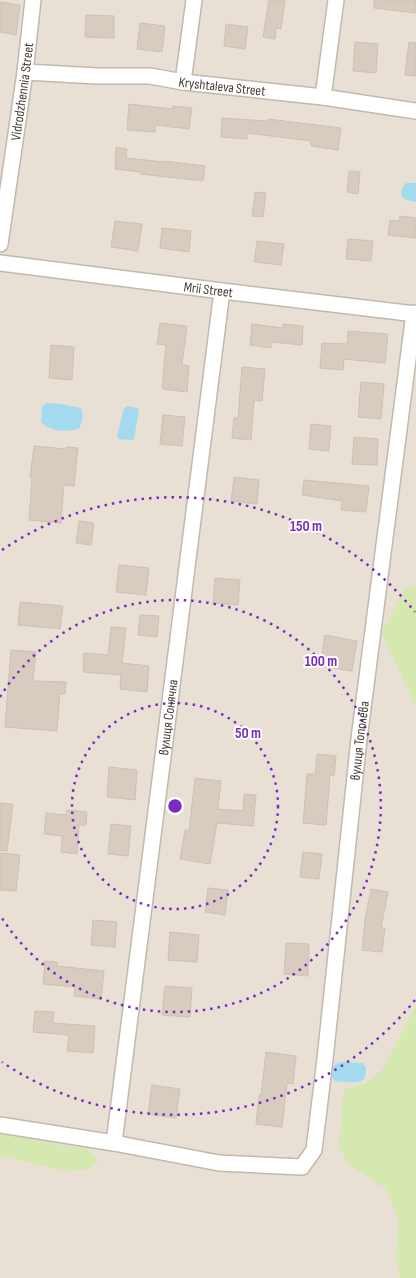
<svg xmlns="http://www.w3.org/2000/svg" width="416" height="1278" font-family="'Sofia Sans Condensed',sans-serif">
<style>
.residential{fill:#e8e0d5}
.green{fill:#d5e8b0}
.water{fill:#a3daf0}
.building{fill:#d8ccc0;stroke:#d0c0b0}
.lines{fill:none;stroke-linecap:round;stroke-linejoin:round}
.minor-casing{stroke:#c2b8ad;stroke-width:18}
.minor{stroke:#fff;stroke-width:15}
.ring{fill:none;stroke:#7b2cbf;stroke-width:2.5;stroke-dasharray:2.5 5}
.labels{text-anchor:middle;stroke-width:4;stroke-linejoin:round;paint-order:stroke}
.street-label{font-size:14px;fill:#473e36;stroke:#fff}
.centre{fill:#7b2cbf;stroke:#fff;stroke-width:2.5}
.ring-label{font-size:15px;text-anchor:middle;font-weight:bold;fill:#7b2cbf;stroke:#fff;stroke-width:4;stroke-linejoin:round;paint-order:stroke}
</style>
<rect width="100%" height="100%" fill="#f4eee7"/>
<!-- residential -->
<path class="residential" d="M0 0H416V1278H0Z"/>
<!-- green -->
<path class="green" d="M416 586V708L382 632 404 590Z
M416 1006V1278H400L396 1256 399 1219 385 1188 349 1165 338 1145 342 1125 341 1105 345 1089 365 1084 383 1069Z
M0 1133 59 1145 87 1148 99 1160 90 1169 67 1171 0 1156Z"/>
<!-- water -->
<path class="water" d="M406 183H416V202L404 199 401 195 402 189Z
M46 403 60 404 81 408C84 415 82 423 79 429 65 432 51 432 41 422L42 407Z
M127 406 137 408 139 410 134 439 130 440 119 439 117 436 124 408Z
M342 1062 362 1063 366 1067C366 1070 366 1076 364 1079 360 1084 341 1082 335 1081L332 1078 333 1067 336 1064Z"/>
<!-- building -->
<path class="building" d="M269 0H285L281 29 276 28 275 39 263 37Z
M374 0H416V13L374 8Z
M0 2 20 5 16 35 0 32Z
M86 15 114 16V38L85 37Z
M140 23 165 26 162 52 137 49Z
M226 24 248 27 245 49 224 46Z
M355 42 378 44 376 73 353 71Z
M409 42 416 43V76L405 75Z
M129 104 173 109V106L192 108 189 129 155 125V132L127 130Z
M222 118 268 121V119L341 128 338 150 311 146V141L247 133V139L221 137Z
M116 147 127 149 126 158 165 162V161L205 166 203 181 140 174 141 172 115 169Z
M349 171 360 172 358 194 347 192Z
M255 192 266 193 263 217 252 216Z
M400 216 416 218V238L388 235 390 220 399 221Z
M115 221 142 224 138 251 111 247Z
M162 228 191 231 189 252 160 248Z
M348 239 373 241 371 261 346 259Z
M257 241 284 244 281 265 254 262Z
M160 323 187 326 182 365 189 366 187 392 162 389 166 345 157 344Z
M252 324 283 328V324L303 326 302 345 271 342V348L250 345Z
M348 331 388 334 385 363 344 359 343 370 320 368 322 343 347 344Z
M51 345 74 347 72 380 49 378Z
M242 367 265 369 262 401 254 400 251 440 232 438 234 418H238Z
M361 382 384 384 381 419 358 417Z
M163 415 185 417 182 446 160 444Z
M311 424 331 426 329 451 309 449Z
M354 437 378 439 377 465 352 464Z
M34 446 66 449V447L78 448 74 486 64 485 61 523 29 520 32 477H30Z
M234 477 259 480 257 504 231 501Z
M304 480 369 486 366 512 341 510 342 501 302 495Z
M79 521 94 523 91 545 76 543Z
M119 565 149 568 146 595 116 592Z
M215 578 240 580 238 605 213 603Z
M20 602 63 606 60 629 18 625Z
M140 615 159 616 157 637 138 635Z
M111 627 126 628 122 663 149 666 147 692 120 689 121 675 83 672 84 653 108 655Z
M325 635 357 641 352 671 320 666Z
M11 650 36 652 33 681 66 682 65 694H60L57 731 5 727Z
M317 754 336 756 334 776 330 775 326 825 303 823 307 774H315Z
M109 767 137 770 135 800 107 797Z
M195 778 221 781 218 809 243 811 244 794 256 795 253 826 217 823 210 864 180 859 185 830 189 831Z
M0 803 13 804 7 851 0 850Z
M67 810 87 812 86 825H79L77 854 61 852 62 836 44 834 46 813 66 815Z
M111 824 131 826 128 856 108 854Z
M303 852 322 854 319 879 300 877Z
M0 853 20 855 16 891 0 890Z
M208 888 228 890 225 915 205 912Z
M371 889 388 892 381 928H385L382 952 362 950 365 920Z
M93 920 117 922 115 947 91 945Z
M170 932 199 935 197 962 168 960Z
M286 943 309 944 308 976 284 974Z
M45 961 57 962V966L104 971 101 999 74 996 75 987 43 984Z
M165 986 192 988 190 1017 162 1015Z
M35 1011 54 1012 53 1023 95 1026 93 1053 67 1051 69 1035 33 1032Z
M266 1052 296 1056 293 1084 287 1083 282 1127 256 1124 259 1095H261Z
M152 1085 180 1089 176 1118 148 1114Z"/>
<g class="lines">
<!-- minor casing -->
<g class="minor-casing">
<g id="minor">
<path id="s1" d="M25 72 97 76H150L183 82 323 97 416 111"/>
<path d="M183 82 194 0"/>
<path d="M323 97 336 0"/>
<path id="s2" d="M0 244 25 72 33 0"/>
<path id="s3" d="M0 263 222 291 416 314"/>
<path id="s4" d="M0 1125 114 1143 219 1163 302 1167 314 1150 325 1059 359 739 414 313"/>
<path id="s5" d="M114 1143 222 291"/>
</g>
</g>
<!-- minor -->
<use href="#minor" class="minor"/>
</g>
<!-- distance rings -->
<g class="ring">
<circle cx="175" cy="806" r="103"/>
<path d="M0 697A206 206 0 1 1 0 915"/>
<path d="M415 1000A309 309 0 0 1 2 1062M2 550A309 309 0 0 1 415 612"/>
</g>
<g class="labels">
<!-- street labels -->
<g class="street-label">
<text dy="5" stroke="none"><textPath href="#s1" startOffset="198">Kryshtaleva Street</textPath></text>
<text dy="5" stroke="none"><textPath href="#s2" startOffset="154">Vidrodzhennia Street</textPath></text>
<text dy="5" stroke="none"><textPath href="#s3" startOffset="210">Mrii Street</textPath></text>
<text dy="5" stroke="none"><textPath href="#s5" startOffset="429">вулиця Сонячна</textPath></text>
<text dy="5" stroke="none"><textPath href="#s4" startOffset="738">вулиця Тополева</textPath></text>
</g>
</g>
<circle cx="175" cy="806" r="8" class="centre"/>
<g class="ring-label">
<text x="306" y="531">150 m</text>
<text x="321" y="666">100 m</text>
<text x="248" y="738">50 m</text>
</g>
</svg>
